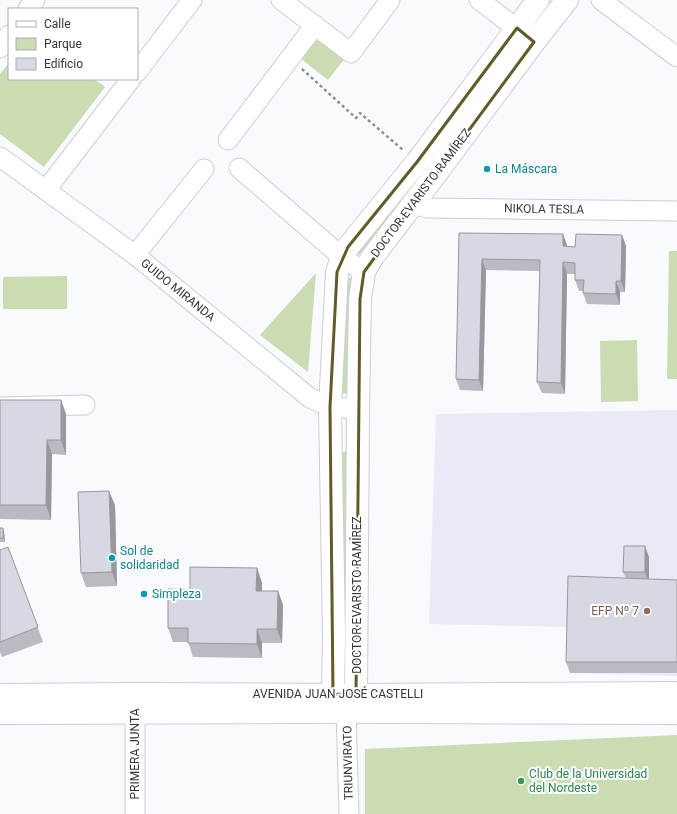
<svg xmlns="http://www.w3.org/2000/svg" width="677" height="814" font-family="Roboto,sans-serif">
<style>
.built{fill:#e8ebf5}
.green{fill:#c9dcb2}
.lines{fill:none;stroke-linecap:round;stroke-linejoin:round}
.minor-casing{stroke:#cacdd5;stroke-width:21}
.major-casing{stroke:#cacdd5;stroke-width:24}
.path{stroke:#8e8f93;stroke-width:2.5;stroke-dasharray:3 3;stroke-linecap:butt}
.minor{stroke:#fff;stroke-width:19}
.major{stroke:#fff;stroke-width:22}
.wall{fill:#b9bbc2}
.shaded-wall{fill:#96989e}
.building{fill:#d7d9e2;stroke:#96989e}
.marked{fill:none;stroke:#605b28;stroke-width:3;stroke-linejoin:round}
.culture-dot{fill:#0f9aa8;stroke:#fff;stroke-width:1.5}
.education-dot{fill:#8d6e63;stroke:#fff;stroke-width:1.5}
.leisure-dot{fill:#2e9e5b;stroke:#fff;stroke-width:1.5}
.labels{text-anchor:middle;stroke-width:4;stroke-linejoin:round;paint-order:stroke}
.culture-label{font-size:12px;fill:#0d838f;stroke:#fff;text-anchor:start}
.street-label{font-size:12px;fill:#343539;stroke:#fff}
.education-label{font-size:12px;fill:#785e54;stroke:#fff;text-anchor:end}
.leisure-label{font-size:12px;fill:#27864d;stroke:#fff;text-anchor:start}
</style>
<rect width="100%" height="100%" fill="#f9fafe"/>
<!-- built -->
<path class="built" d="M677 410V676L570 673V627L429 624 436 414Z"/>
<!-- green -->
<path class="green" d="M316 37 345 58 328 80 300 58Z
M9 63V79H94L105 87 44 167 0 134V74Z
M417 173 425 176 364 256 356 253Z
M669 251H677V379H667Z
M316 273 308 372 260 335Z
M67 276V309H3V277Z
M344 278H351L349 394 339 393Z
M637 340 638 401 601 402 600 341Z
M351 451V664H340L341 452Z
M677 735V814H365V749Z"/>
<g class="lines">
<!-- minor casing -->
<g class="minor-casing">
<path id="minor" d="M281 0 351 53 390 0
M479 0 529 38
M601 0 677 57
M28 9 35 0
M0 48 9 35
M137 72 192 0
M228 140 315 25
M0 157 135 255 310 398 330 407 358 409
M239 168 342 257 364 272
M46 190 131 79
M413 204 427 208 677 211
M135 255 204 169
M0 407 85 405
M135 697V814
M349 814 346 711 354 699"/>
</g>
<!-- major casing -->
<g class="major-casing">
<path id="major" d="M0 695 135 694 356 695 677 693
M356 695 358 409 360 299 364 272 371 259 435 175 534 42 567 0
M346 711 333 694 334 634 330 407 337 272 342 257 348 247 417 162 538 0
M0 713C226 711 451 712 677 713"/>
</g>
<!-- path -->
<path class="path" d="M302 69 356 118 360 113 403 150"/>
<!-- minor -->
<use href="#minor" class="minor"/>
<!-- major -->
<use href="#major" class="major"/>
</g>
<!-- wall -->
<path class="wall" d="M459 233 567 245V246L575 247 622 235 626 246 625 292H620V305L587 304 583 293V291H579L575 280V274H567L565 394 542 393 537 382 540 271 486 270 483 391 460 390 456 379Z
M0 400H61L66 414V455L52 454 51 520 0 519Z
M115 505 117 586 86 587 81 573Z
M0 528H3L4 532 5 542H0Z
M8 547 43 642 2 657 0 652V550Z
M649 557V579L677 580V673H570L566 662 626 578 623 572Z
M257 568 262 583V591H278L283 605 282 643H262V658L193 657 188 642H173L168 628 190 590Z"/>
<!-- shaded-wall -->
<path class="shaded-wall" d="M563 234 567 245V258L563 246Z
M622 235 626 246 625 292 621 281Z
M482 259 486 270 483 391 479 380Z
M563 262 567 274 565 394 561 383Z
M616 281 620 292V305L616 294Z
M61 400 66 414V455L61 440Z
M47 440 52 454 51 520 46 505Z
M109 491 115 505 117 586 112 572Z
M3 528 4 532 5 542 3 538Z
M645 546 649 557V584L645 572Z
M257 568 262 583V605L256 591Z
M278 591 283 605 282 643 277 629Z
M257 629 262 643V658L257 644Z"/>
<!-- building -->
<path class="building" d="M459 233 563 234V246L575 247 576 234 622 235 621 281H616V294L583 293 584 280H575V263L563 262 561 383 537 382 540 260 482 259 479 380 456 379Z
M0 400H61V440H47L46 505H0Z
M109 491 112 572 81 573 78 492Z
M0 528H3V538H0Z
M624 546H645V572H623Z
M8 547 38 627 0 642V550Z
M190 567 257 568 256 591H278L277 629H257V644L188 643V628H168V589L190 590Z
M568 576 677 580V662H566Z"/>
<!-- marked area -->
<path class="marked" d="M517 28 534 42 364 272 360 299 356 695 333 694 330 407 337 272 348 247 417 162Z"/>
<!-- markers -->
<g class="culture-dot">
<circle cx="487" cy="169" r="4"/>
<circle cx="112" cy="558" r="4"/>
<circle cx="144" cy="594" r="4"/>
</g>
<circle class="education-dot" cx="647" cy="611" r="4"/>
<circle class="leisure-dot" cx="521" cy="781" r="4"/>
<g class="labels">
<!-- culture labels -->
<g class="culture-label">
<text x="495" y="173">La Máscara</text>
<text x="120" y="555">Sol de<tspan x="120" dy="14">solidaridad</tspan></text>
<text x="152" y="598">Simpleza</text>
</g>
<!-- street labels -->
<g class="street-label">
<text transform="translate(421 193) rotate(-53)" y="4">DOCTOR EVARISTO RAMÍREZ</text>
<text transform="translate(544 209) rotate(1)" y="4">NIKOLA TESLA</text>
<text transform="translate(178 290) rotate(39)" y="4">GUIDO MIRANDA</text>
<text transform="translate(357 595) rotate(-90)" y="4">DOCTOR EVARISTO RAMÍREZ</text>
<text x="338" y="698">AVENIDA JUAN JOSÉ CASTELLI</text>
<text transform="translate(135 754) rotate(-90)" y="4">PRIMERA JUNTA</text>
<text transform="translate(348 763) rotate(-91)" y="4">TRIUNVIRATO</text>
</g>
<!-- education labels -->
<g class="education-label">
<text x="639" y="615">EFP Nº 7</text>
</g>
<!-- leisure labels -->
<g class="leisure-label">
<text x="529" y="778">Club de la Universidad<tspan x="529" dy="14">del Nordeste</tspan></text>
</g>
</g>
<!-- legend -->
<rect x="8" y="8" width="130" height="72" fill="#ffffff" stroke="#aeaeb0"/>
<rect x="16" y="21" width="20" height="6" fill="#ffffff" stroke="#aeaeb0"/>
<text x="44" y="28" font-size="12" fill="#343539">Calle</text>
<rect x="16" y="38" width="20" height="12" fill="#c9dcb2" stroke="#aeaeb0"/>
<text x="44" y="48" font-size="12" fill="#343539">Parque</text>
<rect x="16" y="58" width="20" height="12" fill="#d7d9e2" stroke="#aeaeb0"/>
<text x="44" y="68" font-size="12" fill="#343539">Edificio</text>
</svg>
